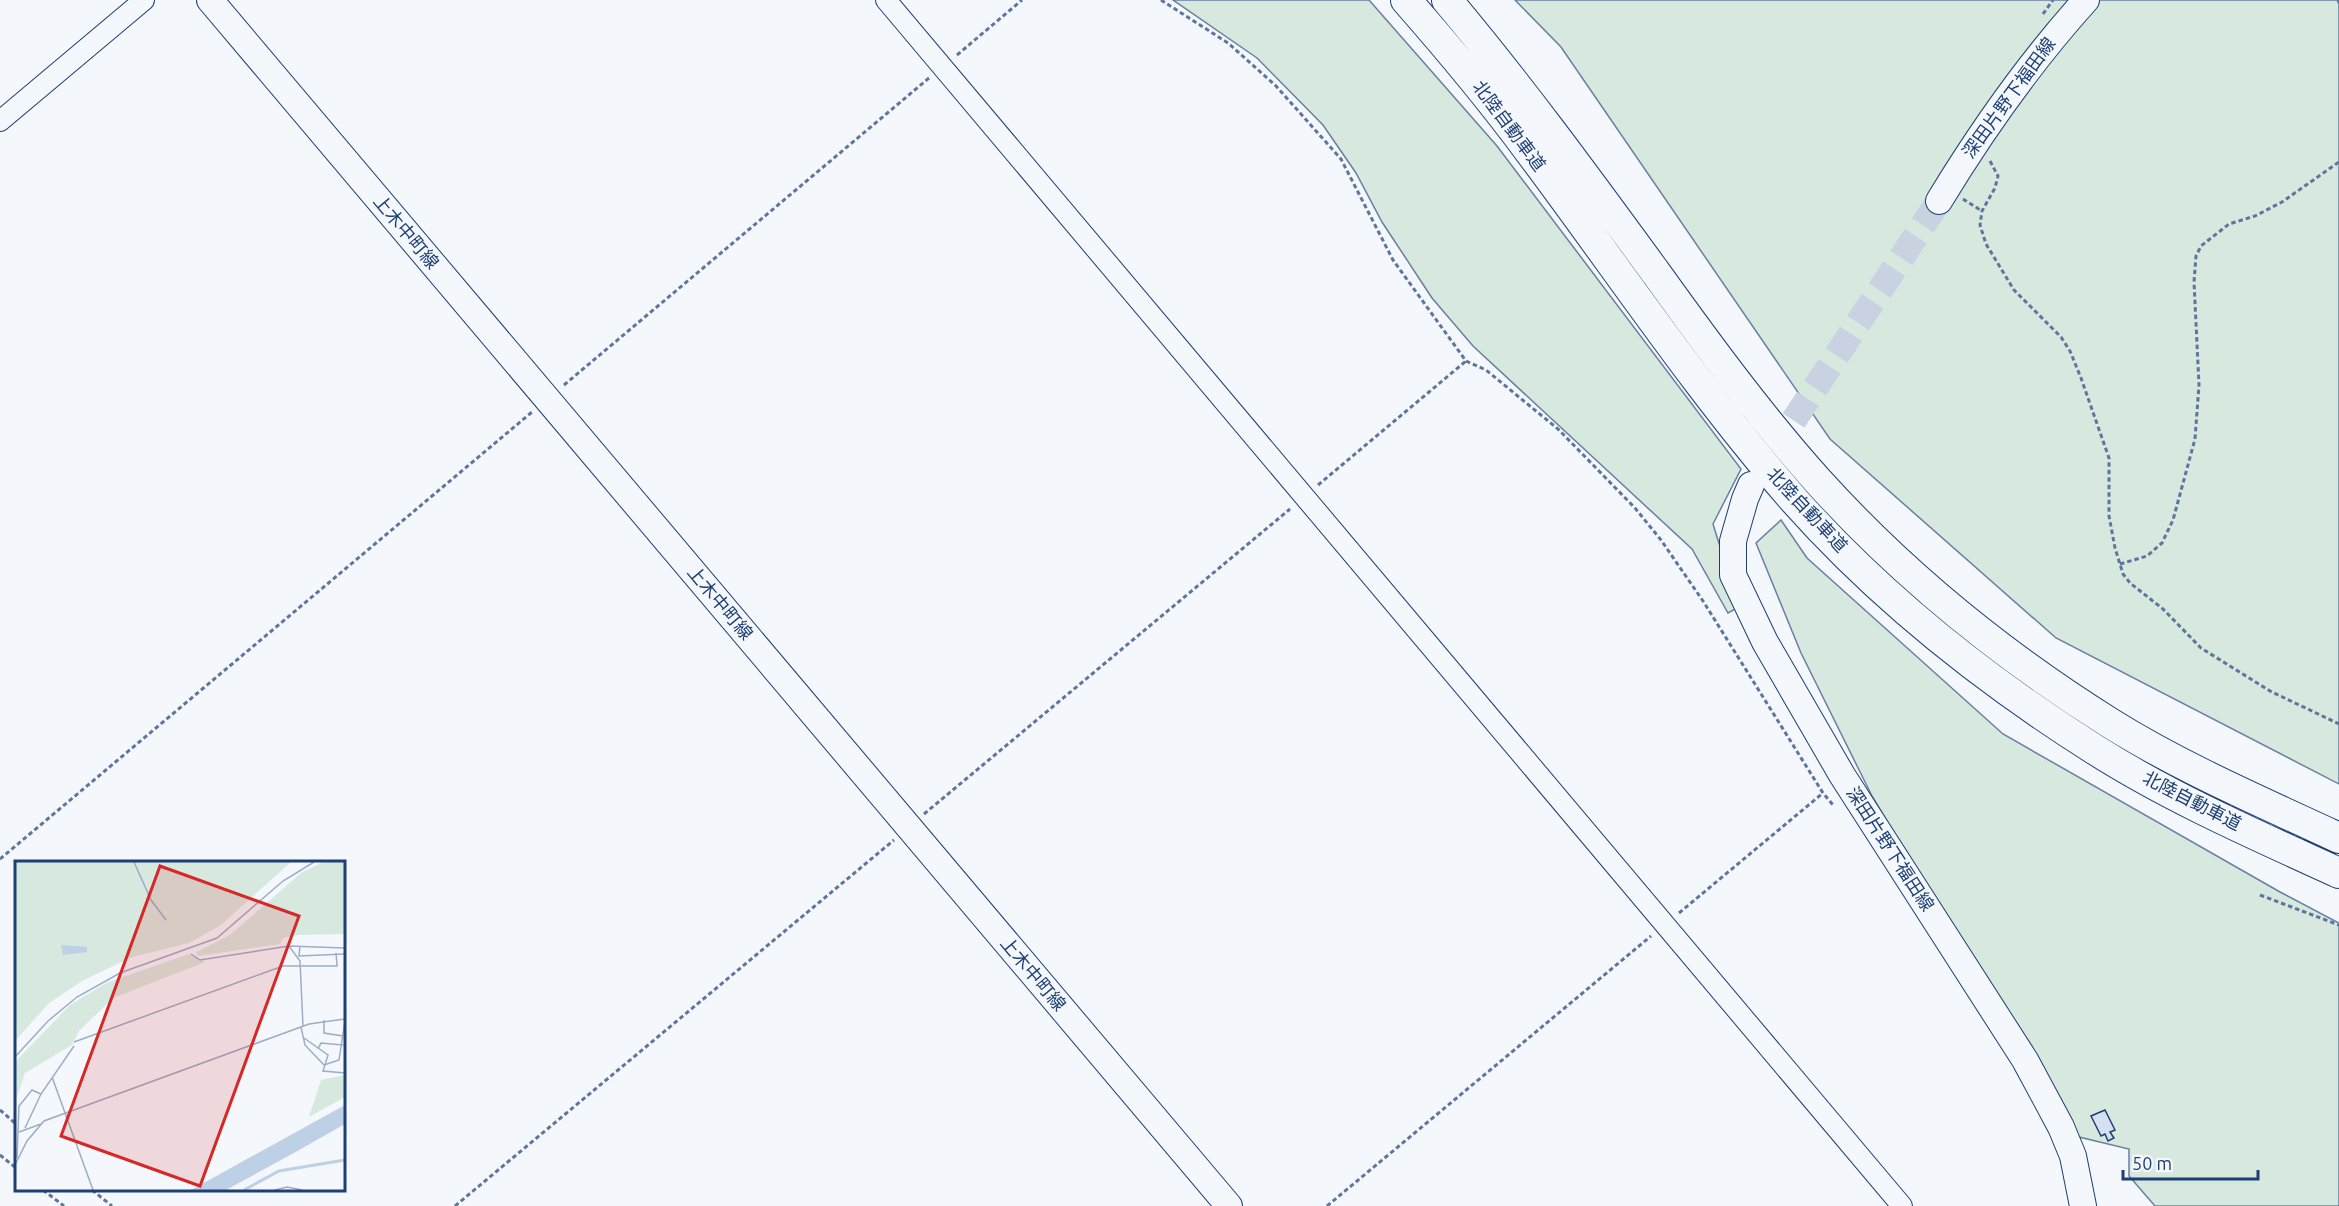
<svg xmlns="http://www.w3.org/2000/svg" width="2339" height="1206" font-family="Ubuntu,'Noto Sans JP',sans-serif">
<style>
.green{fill:#d7e8df;stroke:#687fa3;stroke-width:1.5}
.building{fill:#d5e0f0;stroke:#1d3f73;stroke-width:1.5}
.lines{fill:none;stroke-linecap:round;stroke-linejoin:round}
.major-tunnel{stroke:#c9d2e0;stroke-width:26;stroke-dasharray:26 13;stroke-linecap:butt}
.minor-casing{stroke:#1d3f73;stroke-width:22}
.major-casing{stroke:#1d3f73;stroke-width:28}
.highway-casing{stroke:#1d3f73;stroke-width:32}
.path{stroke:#5e769c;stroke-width:3;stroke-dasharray:4.5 3;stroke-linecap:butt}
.minor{stroke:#f4f7fb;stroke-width:20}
.major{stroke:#f4f7fb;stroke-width:26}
.highway{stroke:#f4f7fb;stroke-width:30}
.labels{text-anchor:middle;stroke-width:4.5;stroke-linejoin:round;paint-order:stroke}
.street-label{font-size:18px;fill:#1d3f73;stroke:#f4f7fb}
.inset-river{fill:none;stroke:#bed0e5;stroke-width:3}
.inset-road{fill:none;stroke:#9eadc5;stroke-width:1.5}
.view{fill:#d62828;fill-opacity:0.15;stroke:#d62828;stroke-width:3}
.inset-edge{fill:none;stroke:#1d3f73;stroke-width:3}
</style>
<rect width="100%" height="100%" fill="#f4f7fb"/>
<!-- green -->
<path class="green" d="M1173 0H1369L1497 146 1741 469 1713 524 1739 607 1728 613 1692 549 1473 346 1432 298 1382 222 1356 173 1323 125 1257 58Z
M1515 0H2339V784L2056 638 1830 439 1561 47Z
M1781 520 1807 558 2003 734 2280 892 2339 923V1206H2155L2129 1176V1149L2075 1136 1872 796 1801 653 1756 543Z"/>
<!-- building -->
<path class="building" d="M2105 1110 2115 1130 2110 1132 2114 1138 2108 1141 2105 1134 2101 1136 2091 1116Z"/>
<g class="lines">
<!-- major-tunnel -->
<path class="major-tunnel" d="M1772 453 1939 201"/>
<!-- minor casing -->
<g class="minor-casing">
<path id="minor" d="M886 0 1902 1206
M0 121 144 0"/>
</g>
<!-- major casing -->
<g class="major-casing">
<path id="major" d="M210 0 1229 1206
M1939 201C1982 130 2031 61 2086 0
M1751 485 1745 499 1733 541V575L1765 642 1842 775 2025 1060 2061 1127 2073 1156 2083 1206"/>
</g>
<!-- highway casing -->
<g class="highway-casing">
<path id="highway" d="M1406 0C1449 49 1491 99 1530 152 1617 268 1698 390 1794 500 1880 597 1985 680 2094 749 2171 798 2256 835 2339 873
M1447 0C1521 88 1588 180 1656 273 1707 344 1759 415 1817 480 1902 574 2003 656 2110 723 2182 768 2262 802 2339 838"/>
</g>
<!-- path -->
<path class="path" d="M1161 0 1228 43 1276 86 1341 159 1393 260 1466 361 1486 370 1558 429 1635 508 1661 540 1703 601 1823 793 1833 805
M2338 0 2339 3
M2043 14 2053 0
M957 55 1022 0
M1990 161 1998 176 1995 188 1982 211 1980 225 1986 244 2014 290 2061 337 2070 351 2081 378 2109 458V516L2115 548 2123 574 2130 583 2163 609 2201 648 2270 691 2339 724
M1963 199 1982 211
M564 385 929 78
M1318 485 1466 361
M2120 564 2147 556 2162 543 2173 520 2195 439 2199 385 2194 282 2196 256 2201 246 2229 224 2255 216 2282 202 2339 162
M924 814 1290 509
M0 859 532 412
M2260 895 2339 925
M1679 913 1823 793
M0 1110 16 1124
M0 1155 16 1168
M43 1190 64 1206
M92 1190 112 1206
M455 1206 894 840
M1327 1206 1651 936"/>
<!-- minor -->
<use href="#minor" class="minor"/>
<!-- major -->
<use href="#major" class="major"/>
<!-- highway -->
<use href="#highway" class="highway"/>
</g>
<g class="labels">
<!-- street labels -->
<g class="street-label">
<text transform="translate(2009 98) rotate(-54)" y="6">深田片野下福田線</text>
<text transform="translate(1509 126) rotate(53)" y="6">北陸自動車道</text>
<text transform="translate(406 232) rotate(50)" y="6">上木中町線</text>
<text transform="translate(1807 510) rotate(47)" y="6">北陸自動車道</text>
<text transform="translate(720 603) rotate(50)" y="6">上木中町線</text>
<text transform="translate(2192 801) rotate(27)" y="6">北陸自動車道</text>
<text transform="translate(1890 849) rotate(57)" y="6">深田片野下福田線</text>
<text transform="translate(1033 974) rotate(50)" y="6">上木中町線</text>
</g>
</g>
<!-- overview -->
<g transform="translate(15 861)">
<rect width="330" height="330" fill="#f4f7fb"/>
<path d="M0 1H276L206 64 174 82 117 96 67 120 34 142 0 180ZM308 1H330V73L283 74 268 77 265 83 183 95 181 91 215 74 286 12ZM174 93 190 101 98 137 64 170 57 184 10 212 0 242V201L55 144 91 122ZM330 214V236L294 256 306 219Z" fill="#d7e8df"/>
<path d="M46 84 72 86V91L48 94ZM330 244V263L277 293 211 329H176Z" fill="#bed0e5"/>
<path class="inset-river" d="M229 329 264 310 330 299"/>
<path class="inset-road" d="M119 1 136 39 151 59M274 85 330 87M285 85 284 95 330 93M176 93 185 99 274 85 285 100 288 165M309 159V172L328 175M286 166 290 184 309 204M289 177 313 194 308 210 330 212M59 181 268 105H322L321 92M303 188 306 182 328 184M0 196 33 160 62 136 105 112 202 77 268 20 299 1M309 204 324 199 330 160M37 216 78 329M10 267 26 233 59 185M4 271 26 263M2 297 4 245 17 229 26 233M0 304 12 280 29 260 294 163 330 158M260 329 272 326 287 329"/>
<path class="view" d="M145 5 284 55 185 325 46 275Z"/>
<rect width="330" height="330" class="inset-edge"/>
</g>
<!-- scale -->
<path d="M2123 1170v9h135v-9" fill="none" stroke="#1d3f73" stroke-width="3"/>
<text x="2132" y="1170" font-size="18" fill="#1d3f73" stroke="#f4f7fb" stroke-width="4.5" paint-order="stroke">50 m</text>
</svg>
